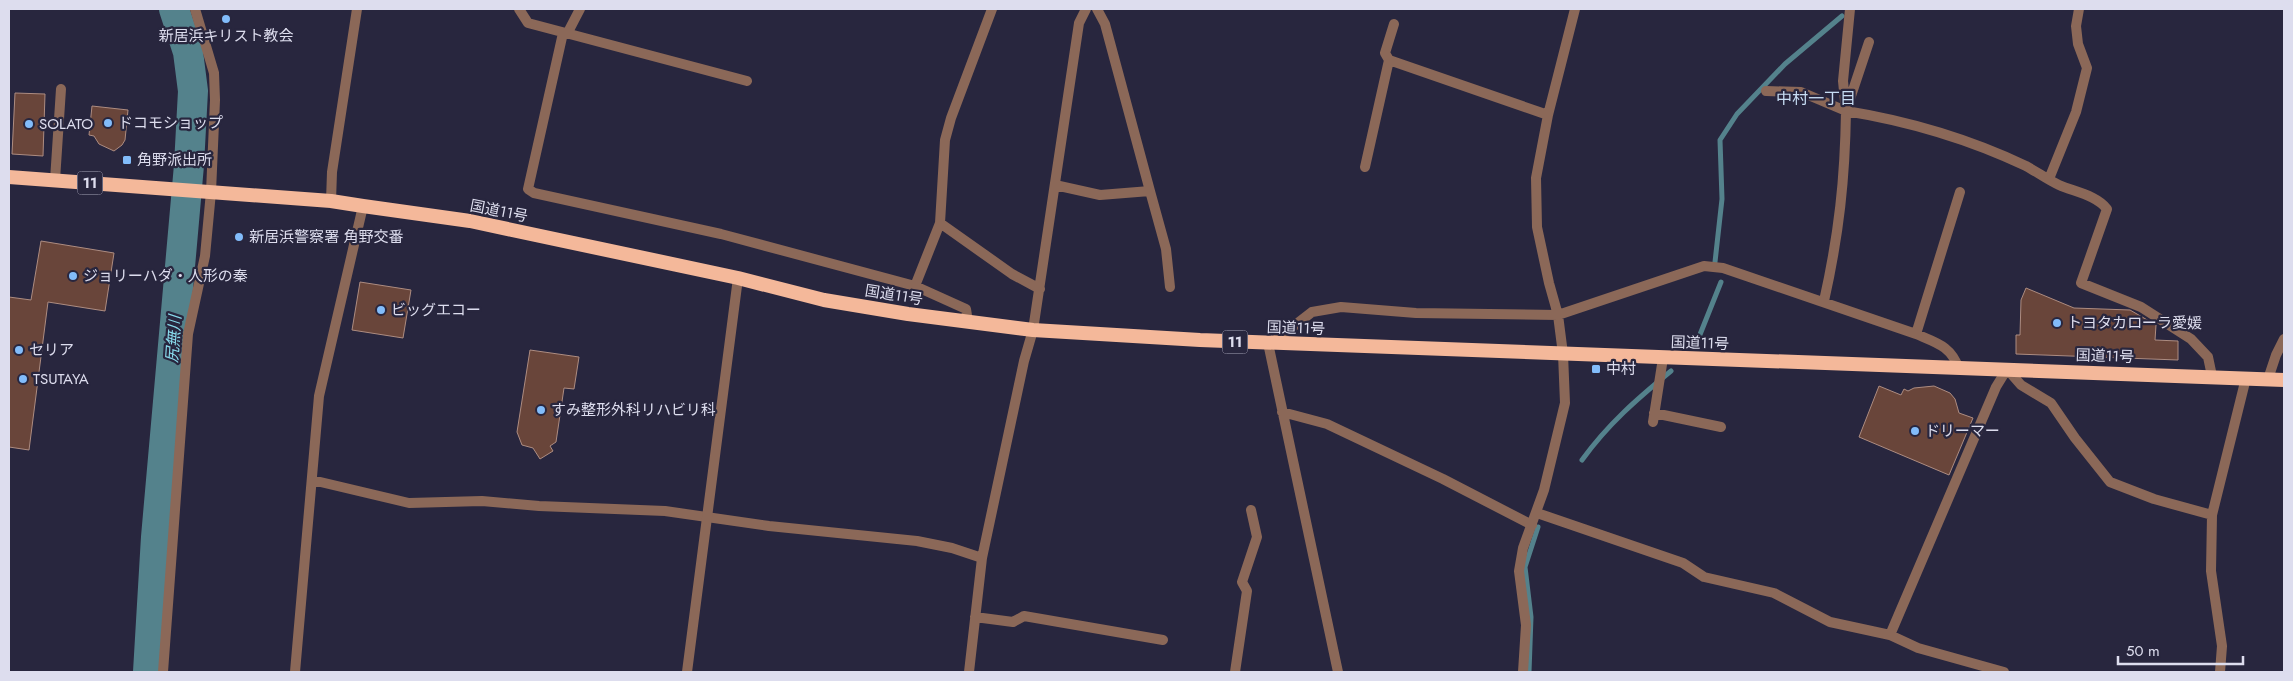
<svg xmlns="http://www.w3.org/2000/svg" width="2293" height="681" font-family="Jost,'Noto Sans JP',sans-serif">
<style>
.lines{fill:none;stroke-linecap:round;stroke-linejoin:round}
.stream{stroke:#54828c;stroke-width:5}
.river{stroke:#54828c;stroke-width:30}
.building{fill:#69453a;stroke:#ad8c81}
.minor{stroke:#8b6858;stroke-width:10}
.tertiary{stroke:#8b6858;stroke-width:10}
.trunk{stroke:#f4b89a;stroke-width:14}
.poi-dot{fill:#82bcfa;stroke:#28263e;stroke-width:2}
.labels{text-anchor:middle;stroke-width:4.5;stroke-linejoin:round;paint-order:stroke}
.shield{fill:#28263e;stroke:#a7a6b9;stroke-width:1}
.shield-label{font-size:14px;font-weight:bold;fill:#dde}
.poi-label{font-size:15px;fill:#dde;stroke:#28263e;text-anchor:start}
.street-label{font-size:15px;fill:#dde;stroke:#28263e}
.neighbourhood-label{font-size:16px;fill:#c7ddf4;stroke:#28263e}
.water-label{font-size:16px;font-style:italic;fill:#89dbec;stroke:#28263e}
</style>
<rect width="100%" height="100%" fill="#28263e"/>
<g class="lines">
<!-- stream -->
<path class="stream" d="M1715 262 1722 199 1720 140 1737 114 1785 64 1842 16
M1697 342 1721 282
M1582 460C1608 424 1637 399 1671 371
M1529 672 1531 617 1525 567 1538 527"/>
<!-- river -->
<path class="river" d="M148 672 156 537 189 165 193 91 188 52 174 9"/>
</g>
<!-- building -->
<path class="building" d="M15 93 45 94 43 156 12 154Z
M92 106 128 110 125 140 122 145 114 151 99 144 94 136 89 135Z
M41 241 114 253 105 311 48 302 29 450 9 447V297L31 300Z
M360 282 411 290 403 338 352 330Z
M2026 288 2074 308 2130 310 2156 325 2155 340 2178 341V360L2016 354V335H2020L2021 300Z
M530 350 579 357 574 389 564 388 556 442 550 446 553 451 540 459 533 448 522 445 517 432Z
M1879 386 1901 395 1904 389 1908 391 1914 388 1934 386 1950 393 1955 399 1959 413 1973 418 1949 475 1859 437Z"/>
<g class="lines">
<!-- minor -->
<path class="minor" d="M519 9 528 23 747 81
M1097 9 1105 24 1150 191
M1850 9 1843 81 1846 111C1908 121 1969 139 2026 166 2037 172 2048 180 2059 185 2075 192 2096 195 2107 209L2081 283 2141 307 2191 339 2208 357 2212 376
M1394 24 1385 53 1389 60 1548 115
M563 33 528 189 534 193 721 234 915 286 940 223 1012 274 1040 289
M567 34 580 9
M1766 91 1801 92 1846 111C1845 179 1839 234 1824 301
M1848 105 1869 42
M1365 167 1389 60
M2049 179 2076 112 2087 68 2078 44 2076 26 2079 9
M55 180 61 89
M1055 185 1100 195 1150 191 1166 249 1170 287
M331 201 332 172 357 9
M940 223 945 140 951 118 992 9
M915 286 966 309 968 322
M1916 334 1960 192
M1268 343 1338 672
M1272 343 1312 312 1341 307 1416 313 1558 315 1704 266 1723 268 1916 334C1937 343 1951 346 1959 369
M2268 379 2276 355 2284 339
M1282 412 1327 424 1443 479 1532 525
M1654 413 1721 427
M1653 422 1663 358
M312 480 409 503 482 501 539 506 665 511 769 526 917 541 952 548 982 558
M1537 513 1683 563 1704 577 1774 593 1830 622 1890 635 1918 648 2004 672
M975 617 1013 622 1024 616 1163 640
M1890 635 1996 387 2007 369 2021 385 2051 403 2075 438 2110 482 2154 499 2212 515
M163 672 188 334 205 256 211 192 215 100 214 73 195 9
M295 672 319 396 363 206
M969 672 982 558 1024 361 1033 330 1079 23 1086 9
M1235 672 1247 591 1242 582 1257 537 1251 510
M1523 672 1526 625 1519 571 1523 548 1544 490 1565 403 1563 354 1558 315 1549 283 1537 227 1536 178 1548 115 1575 9
M2220 672 2222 646 2211 571 2212 515 2246 378"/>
<!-- tertiary -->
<path class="tertiary" d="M687 672 738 278"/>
<!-- trunk -->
<path class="trunk" d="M9 177 331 201 363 206 470 221 738 278 824 300 908 314 1033 330 1200 340 2284 380"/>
</g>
<!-- markers -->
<g class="poi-dot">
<circle cx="226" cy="19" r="5"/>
<circle cx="108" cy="123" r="5"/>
<circle cx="29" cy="124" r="5"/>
<rect x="122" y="155" width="10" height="10" rx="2.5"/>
<circle cx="239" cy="237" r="5"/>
<circle cx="73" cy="276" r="5"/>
<circle cx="381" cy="310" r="5"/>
<circle cx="2057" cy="323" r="5"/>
<circle cx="19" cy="350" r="5"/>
<rect x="1591" y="364" width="10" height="10" rx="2.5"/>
<circle cx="23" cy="379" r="5"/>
<circle cx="541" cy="410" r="5"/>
<circle cx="1915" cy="431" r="5"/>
</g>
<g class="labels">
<!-- shield labels -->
<g class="shield">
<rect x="77.5" y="171.5" width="25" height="23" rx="4"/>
<rect x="1222.5" y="330.5" width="25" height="23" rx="4"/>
</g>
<g class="shield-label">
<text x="90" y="188">11</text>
<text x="1235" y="347">11</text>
</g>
<!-- poi labels -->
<g class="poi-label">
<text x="226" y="41" text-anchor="middle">新居浜キリスト教会</text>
<text x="118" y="128">ドコモショップ</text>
<text x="39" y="129">SOLATO</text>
<text x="137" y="165">角野派出所</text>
<text x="249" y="242">新居浜警察署 角野交番</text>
<text x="83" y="281">ジョリーハダ・人形の秦</text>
<text x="391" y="315">ビッグエコー</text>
<text x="2067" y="328">トヨタカローラ愛媛</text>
<text x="29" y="355">セリア</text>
<text x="1606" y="374">中村</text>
<text x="33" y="384">TSUTAYA</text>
<text x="551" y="415">すみ整形外科リハビリ科</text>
<text x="1925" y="436">ドリーマー</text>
</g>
<!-- street labels -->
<g class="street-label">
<text transform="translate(499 211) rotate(11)" y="5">国道11号</text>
<text transform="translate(894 295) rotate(9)" y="5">国道11号</text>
<text transform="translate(1296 328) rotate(2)" y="5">国道11号</text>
<text transform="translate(1700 343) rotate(2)" y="5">国道11号</text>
<text transform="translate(2105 356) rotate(2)" y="5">国道11号</text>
</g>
<!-- neighbourhood labels -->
<g class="neighbourhood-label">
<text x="1816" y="104">中村一丁目</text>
</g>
<!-- water labels -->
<g class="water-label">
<text transform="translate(173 339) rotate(-86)" y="6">尻無川</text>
</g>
</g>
<!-- border -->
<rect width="2293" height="681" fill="none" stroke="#ddddee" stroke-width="20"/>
<!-- scale -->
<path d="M2118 656v8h125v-8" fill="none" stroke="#ddddee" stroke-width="2.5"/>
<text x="2126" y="656" font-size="15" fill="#ddddee" stroke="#28263e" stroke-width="4" paint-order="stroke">50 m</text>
</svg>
